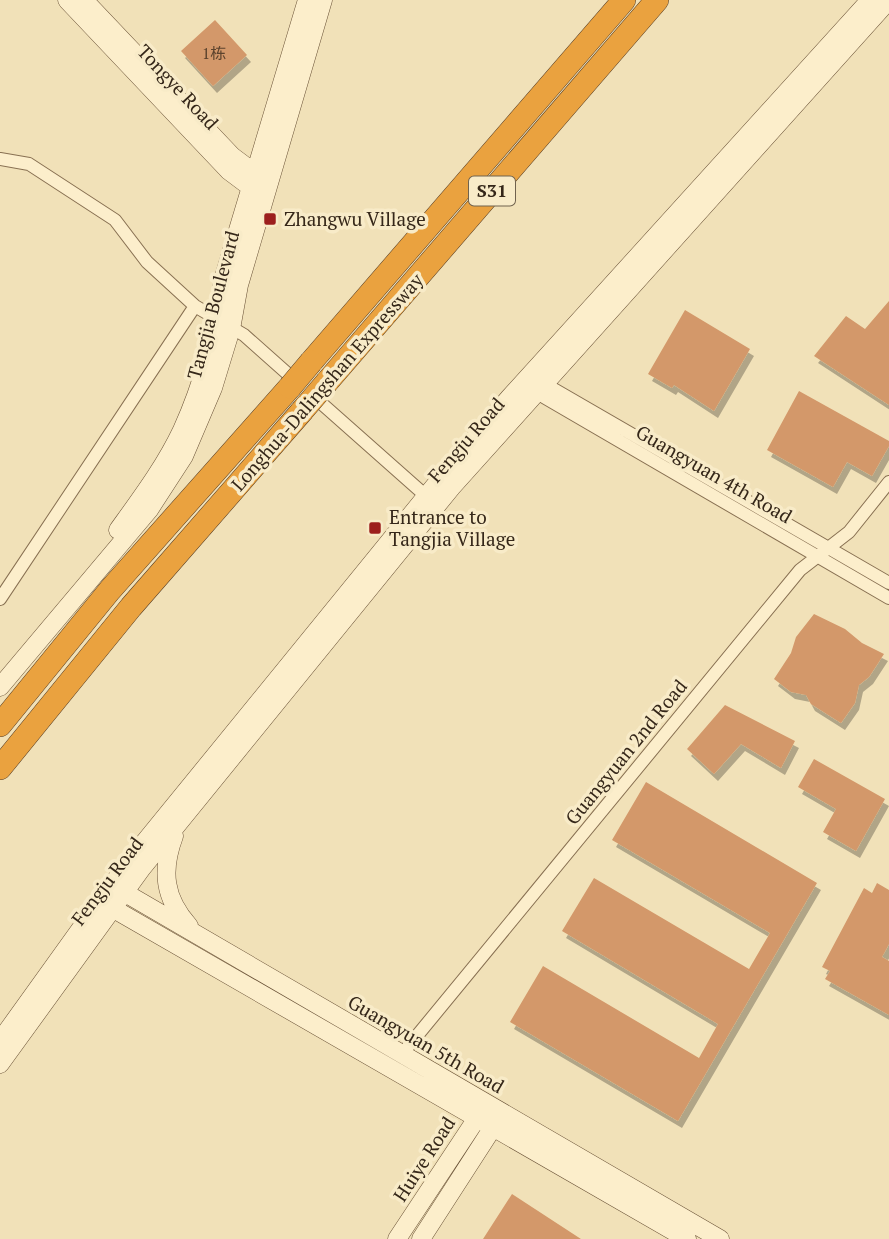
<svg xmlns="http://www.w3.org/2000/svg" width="889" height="1239" font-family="'PT Serif','Noto Sans SC',serif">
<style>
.building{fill:#d3986a;filter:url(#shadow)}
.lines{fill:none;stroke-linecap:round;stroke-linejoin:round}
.street-casing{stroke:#887052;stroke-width:14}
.secondary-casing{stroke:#695136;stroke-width:19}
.highway-casing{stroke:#553d27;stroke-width:24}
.street{stroke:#fceecb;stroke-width:12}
.secondary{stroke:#fceecb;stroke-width:18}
.highway{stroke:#eaa23f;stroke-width:23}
.highway-bridge-casing{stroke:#553d27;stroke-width:24;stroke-linecap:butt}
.highway-bridge{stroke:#eaa23f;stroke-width:23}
.poi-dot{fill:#9c1f1d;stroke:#f8ebc8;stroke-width:2.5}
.labels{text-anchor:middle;stroke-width:7;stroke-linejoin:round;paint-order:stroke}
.number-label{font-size:16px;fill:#5c432d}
.shield{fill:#f8ebc8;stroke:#70624e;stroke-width:2}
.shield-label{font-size:18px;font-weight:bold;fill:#352719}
.street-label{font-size:19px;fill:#352719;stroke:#f8ebc8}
.poi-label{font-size:19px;fill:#352719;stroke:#f8ebc8;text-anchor:start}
</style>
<defs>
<filter id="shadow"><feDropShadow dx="4" dy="7" stdDeviation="0" flood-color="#0004"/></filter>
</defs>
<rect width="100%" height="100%" fill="#f1e1b8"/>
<!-- building -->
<path class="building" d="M215 20 247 55 213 86 181 51Z
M889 301V405L814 356 846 316 865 329Z
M685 310 750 349 714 411 674 385 672 388 648 374Z
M799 391 889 441V446L872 476 847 462 833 487 767 450Z
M814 614 845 629 862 643 884 654 869 677 859 685 855 703 841 723 811 704 806 695 791 692 774 679 791 653 796 637Z
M725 705 795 741 781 768 741 744 714 774 687 749Z
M814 759 885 799 856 851 823 832 836 809 798 787Z
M646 782 817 883 678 1121 510 1022 543 966 699 1058 718 1024 562 931 594 878 749 969 770 933 612 840Z
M877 883 889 890V944L882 957 889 961V1015L825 979 830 971 822 967 864 888 872 893Z
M512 1194 581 1239H483Z"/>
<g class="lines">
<!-- street casing -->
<g class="street-casing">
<path id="street" d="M0 159 29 164 115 220 147 262 195 306 0 599
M195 306 244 335 298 383
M538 380 889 583
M530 389 889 598
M312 395 426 496
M402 1054 800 570 849 532 889 482"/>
</g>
<!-- secondary casing -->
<g class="secondary-casing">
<path id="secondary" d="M67 0 229 171 245 183 261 190
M84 0 232 156 248 168 264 174
M118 530C141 498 165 466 182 430 203 384 217 330 223 280L307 0
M0 687 149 510 184 456 213 388 231 329 239 285 323 0
M174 836C161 871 164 898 189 926
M115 887 720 1239
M105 898 112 908 687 1239
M0 1041 130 860 441 478 509 398 870 0
M0 1064 142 868 451 488 889 0
M397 1239 483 1109
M421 1239 499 1118"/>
</g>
<!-- highway casing -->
<g class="highway-casing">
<path id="highway" d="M311 362 624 0
M327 382 657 0
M0 725 110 590 290 387
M0 768 131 607 302 411"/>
</g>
<!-- street -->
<use href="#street" class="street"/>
<!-- secondary -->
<use href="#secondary" class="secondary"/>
<!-- highway -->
<use href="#highway" class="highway"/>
<!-- highway-bridge casing -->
<g class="highway-bridge-casing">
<path id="highway-bridge" d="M290 387 311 362
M302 411 327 382"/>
</g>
<!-- highway-bridge -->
<use href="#highway-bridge" class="highway-bridge"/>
</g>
<!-- markers -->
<g class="poi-dot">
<rect x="263" y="212" width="14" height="14" rx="3.5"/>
<rect x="368" y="521" width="14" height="14" rx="3.5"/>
</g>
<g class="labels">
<!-- number labels -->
<g class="number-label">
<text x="214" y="59">1栋</text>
</g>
<!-- shield labels -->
<rect class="shield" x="469" y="176.5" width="46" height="29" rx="5"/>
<g class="shield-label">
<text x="492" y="197">S31</text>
</g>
<!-- street labels -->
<g class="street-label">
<text transform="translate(178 87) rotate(47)" y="7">Tongye Road</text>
<text transform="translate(213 305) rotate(-75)" y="7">Tangjia Boulevard</text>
<text transform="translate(327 382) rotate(-49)" y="7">Longhua-Dalingshan Expressway</text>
<text transform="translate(466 440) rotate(-49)" y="7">Fengju Road</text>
<text transform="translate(714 474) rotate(30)" y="7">Guangyuan 4th Road</text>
<text transform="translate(626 752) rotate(-51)" y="7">Guangyuan 2nd Road</text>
<text transform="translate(107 881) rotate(-53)" y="7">Fengju Road</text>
<text transform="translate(426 1044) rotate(30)" y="7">Guangyuan 5th Road</text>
<text transform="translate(424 1159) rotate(-57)" y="7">Huiye Road</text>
</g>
<!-- poi labels -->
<g class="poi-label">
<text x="284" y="226">Zhangwu Village</text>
<text x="389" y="524">Entrance to<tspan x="389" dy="22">Tangjia Village</tspan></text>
</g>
</g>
</svg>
